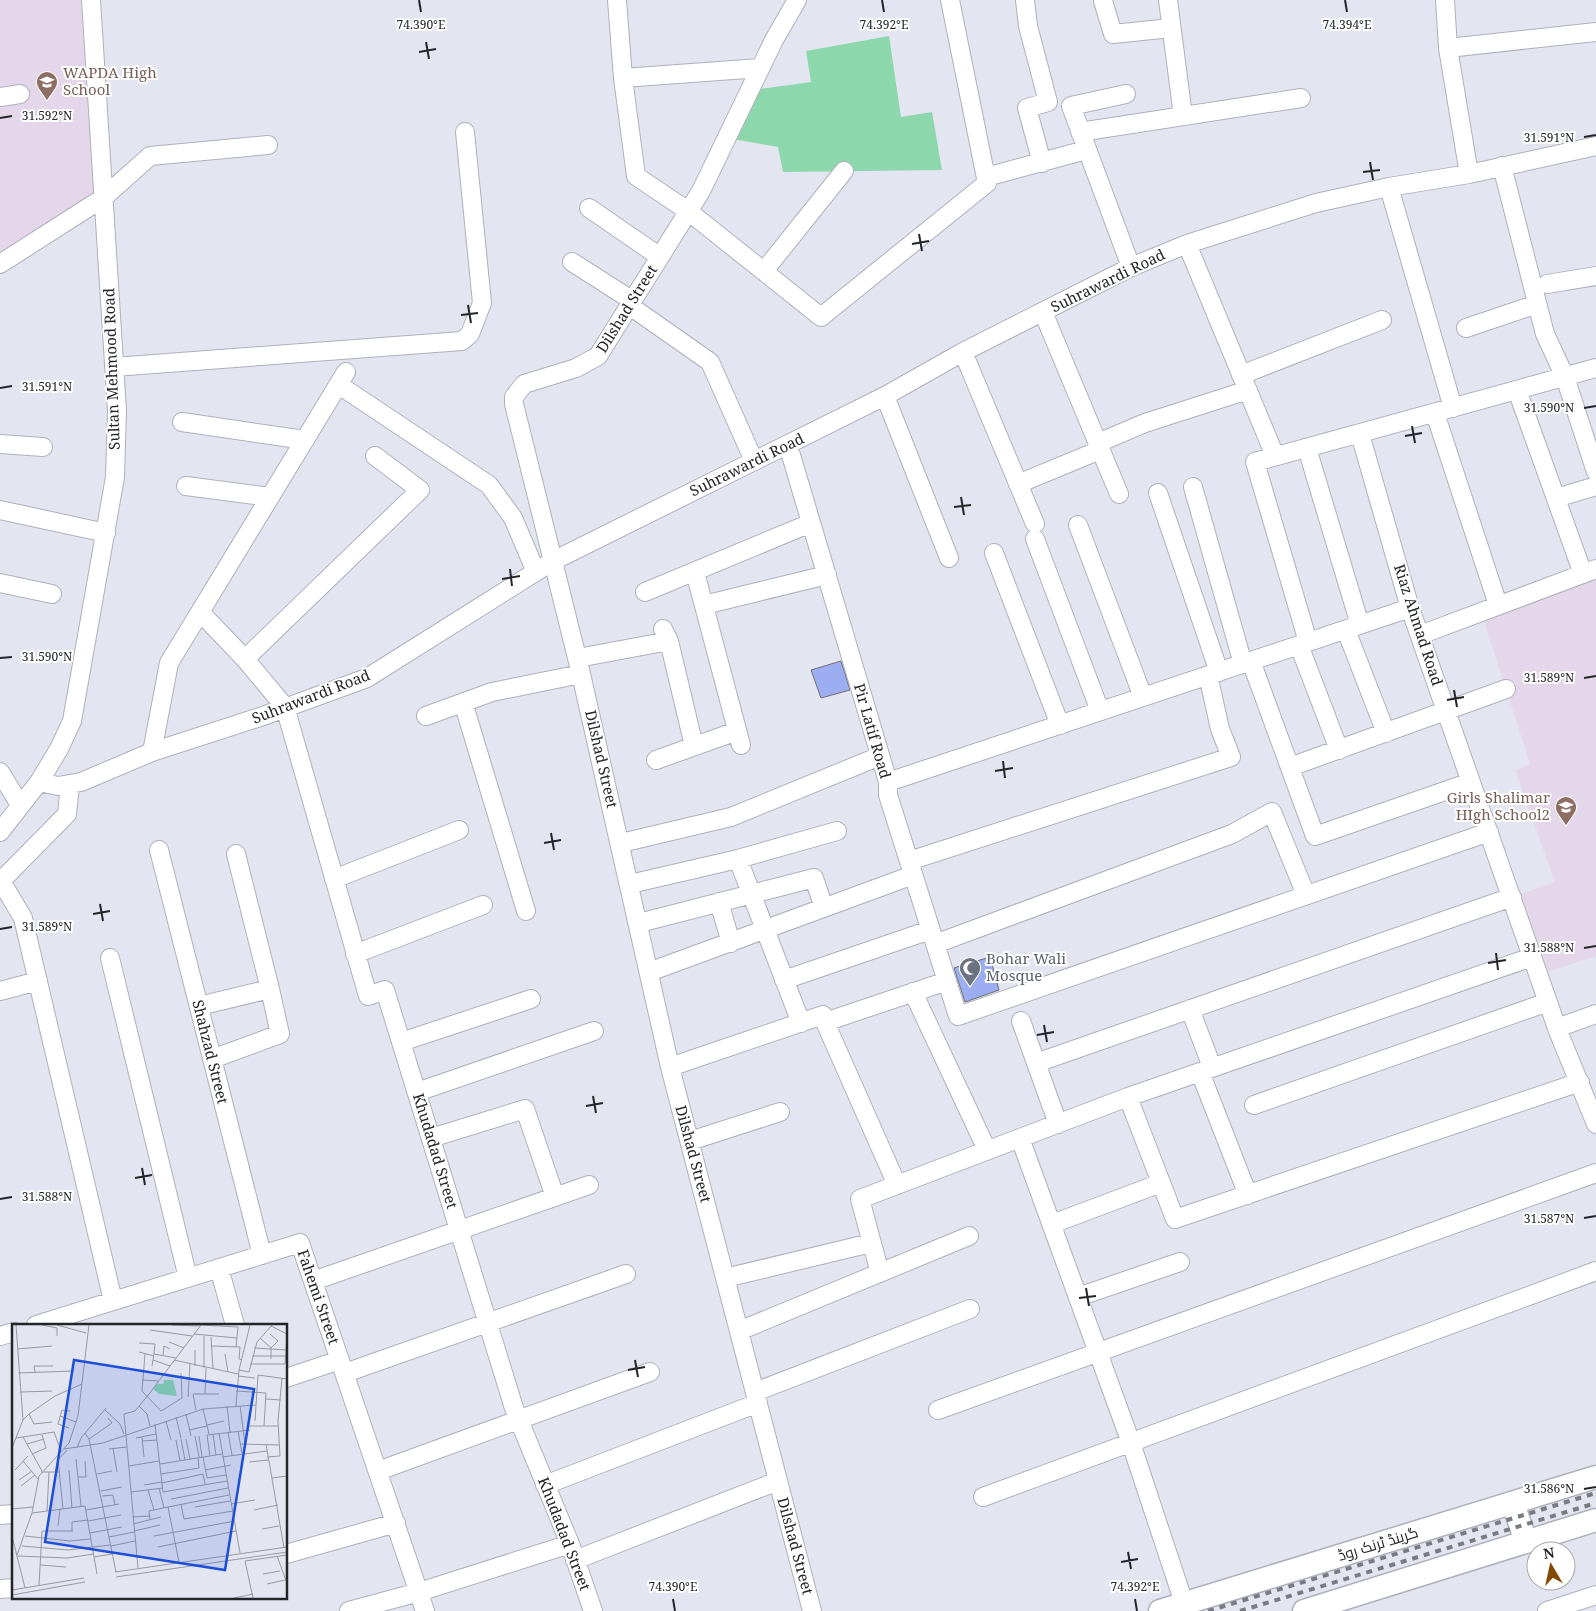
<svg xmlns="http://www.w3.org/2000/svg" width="1596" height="1611" font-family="'Noto Serif',Cairo,serif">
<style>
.education{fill:#e5d7ea}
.green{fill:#8dd7ad}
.building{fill:#9cadf2;stroke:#6c6f79}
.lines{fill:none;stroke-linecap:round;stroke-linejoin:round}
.minor-casing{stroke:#aeb1bb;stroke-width:20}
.major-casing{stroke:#aeb1bb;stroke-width:25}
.minor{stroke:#fff;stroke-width:18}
.major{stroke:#fff;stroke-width:22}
.rail{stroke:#797b82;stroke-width:4;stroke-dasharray:6 6;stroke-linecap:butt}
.ticks{fill:none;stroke:#242529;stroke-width:2}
.labels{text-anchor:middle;stroke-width:4;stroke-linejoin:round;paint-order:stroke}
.education-label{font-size:15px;fill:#785e54;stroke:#fff;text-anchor:start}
.street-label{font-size:15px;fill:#242529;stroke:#fff}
.worship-label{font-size:15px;fill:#5b616d;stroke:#fff;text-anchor:start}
.inset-road{fill:none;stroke:#9799a1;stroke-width:1}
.view{fill:#1d4ed8;fill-opacity:0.15;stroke:#1d4ed8;stroke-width:2.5}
.inset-edge{fill:none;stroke:#242529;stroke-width:2.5}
.ticks-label{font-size:12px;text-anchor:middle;fill:#242529;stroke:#fff;stroke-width:4;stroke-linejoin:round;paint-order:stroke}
</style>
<rect width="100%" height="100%" fill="#e3e6f1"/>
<!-- education -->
<path class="education" d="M0 0H88L99 203 0 265Z
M1596 569V956L1539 975 1512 897 1555 882 1515 770 1530 764 1482 615Z"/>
<!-- green -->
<path class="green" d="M889 36 901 117 932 112 942 170 783 172 778 147 727 138 752 90 811 82 806 51Z"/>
<!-- building -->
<path class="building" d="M841 661 850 690 821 698 811 670Z
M990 957 999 990 965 1002 954 968Z"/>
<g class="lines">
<!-- minor casing -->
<g class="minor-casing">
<path id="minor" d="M617 0 623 78 636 176 688 211 821 317 987 183 950 0
M797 0 774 40 701 191 598 356 576 368 524 384 514 397V404L581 674 670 1067 812 1611
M1025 0 1028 26 1048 102 1027 108 1042 163
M1168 0 1183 116
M1445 0 1448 48 1469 174
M1103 1 1113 34 1171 28
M1448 48 1596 32
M623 78 760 68
M1126 94 1071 106 1131 267
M0 97 20 94
M1080 132 1301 98
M1502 166 1545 334 1565 377 1596 472
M986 177 1086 150
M1389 187 1453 408
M589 208 660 257
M1187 244 1275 456
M572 262 633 301
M0 264 103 198 150 156 268 145
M764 271 844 171
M1547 284 1596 276
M630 306 710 362 754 461
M1043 312 1119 494
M1466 328 1537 304
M963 352 1035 524
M114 367 462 341 470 334 482 303 465 132
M1241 375 1382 320
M339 385 489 485 513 518 536 572
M1517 390 1583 574
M885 396 949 558
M1435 413 1498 605
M182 422 305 440
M1360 434 1410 608 1558 1031 1596 1124
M1098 443 1145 423 1248 390
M0 444 43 447
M788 445 888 782V795L958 1016 1489 832
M1307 448 1360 625
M1018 484 1100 450
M186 486 270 497
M1193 487 1243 664
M1158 493 1219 672
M1556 498 1596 486
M0 510 106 533
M1078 525 1143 697
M1035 539 1100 711
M994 553 1060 725
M695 572 741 745
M0 583 52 594
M645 592 811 523
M704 605 827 575
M200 612 245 659 420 490 375 456
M663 629 669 641 694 746
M1346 630 1386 733
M1420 635 1596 569
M1308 642 1255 462 1596 368
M1299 645 1339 750
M578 658 669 641
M245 659 285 707 368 996 385 990 514 1408 570 1544 593 1611
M1251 661 1315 836 1471 782
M463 702 526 911
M426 716 492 692 581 674
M152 752 169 663 346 372
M656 760 737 731
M1290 767 1506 689
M0 772 20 805
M39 782 58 786 81 782 152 752 263 716 367 678 553 561 885 396 963 352 1131 267 1187 244 1316 203 1389 187 1469 174 1596 146
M888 782 1410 608
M70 785 67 814 3 879 4 886 23 918 113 1301
M0 832 39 782 59 749 72 721 115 477 117 411 91 0
M621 843 731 817 880 756
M159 850 262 1255
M738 859 801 1023
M909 861 1231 757 1220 729 1208 675
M334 879 459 830
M630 884 738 859 837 831
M719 902 731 943
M639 923 814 878 824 908
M935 944 1232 834 1272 812 1306 895
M355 954 483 905
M110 958 188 1278
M649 972 913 875
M784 980 930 930
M0 991 38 981
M913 992 987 1150
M199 1006 270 989 236 854
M1190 1009 1212 1067
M1021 1021 1058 1124
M825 1022 897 1185
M1557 1028 1596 1014
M401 1042 531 999
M212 1059 280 1034 270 989
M1036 1063 1512 897
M670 1067 823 1015 825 1022 947 981
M1200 1072 1248 1195
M417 1092 594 1031
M1128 1097 1175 1219 1580 1082
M1254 1105 1548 1002
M431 1138 525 1109 555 1197
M690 1141 780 1112
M1052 1224 1161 1183
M219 1268 235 1325
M880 1273 860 1199 1020 1138
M725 1278 871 1243
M313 1281 589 1185
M1078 1297 1180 1262
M36 1325 300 1243 425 1611
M739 1331 969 1236
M0 1336 14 1332
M345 1373 626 1274
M286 1378 340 1360
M755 1392 970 1309
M938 1410 1596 1173
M378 1471 650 1372
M545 1485 758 1403
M983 1497 1596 1271
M0 1515 14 1514
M286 1554 396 1523
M575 1560 778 1481
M0 1589 14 1588
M1184 1603 1131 1443 1020 1138 1128 1097 1532 957
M349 1611 419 1592 570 1544
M1547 1611 1596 1595"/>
</g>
<!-- major casing -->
<g class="major-casing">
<path id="major" d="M1513 1503 1526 1542
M1160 1611 1596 1477
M1304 1611 1596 1520"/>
</g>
<!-- minor -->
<use href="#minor" class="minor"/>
<!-- major -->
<use href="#major" class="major"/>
<!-- rail -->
<path class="rail" d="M1208 1611 1596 1493
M1240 1611 1596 1503"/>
</g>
<!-- ticks -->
<path class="ticks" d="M419 0 421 12M882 0 884 12M1345 0 1347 12M426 42 429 59M419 52 436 49M0 118 12 116M1584 137 1596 135M1370 162 1373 180M1363 172 1380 170M919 234 922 251M912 244 929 241M468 305 471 323M461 315 478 313M0 388 12 386M1584 408 1596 406M1412 426 1415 443M1405 436 1422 433M961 497 964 515M954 507 971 505M510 569 512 586M502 579 520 576M0 658 12 657M1584 678 1596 676M1454 690 1457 707M1447 700 1464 697M1003 761 1005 778M995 771 1013 768M551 833 554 850M544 843 561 840M100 904 103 921M93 914 110 911M0 929 12 927M1584 948 1596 946M1496 953 1498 970M1488 963 1506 960M1044 1025 1047 1042M1037 1035 1054 1032M593 1096 596 1113M586 1106 603 1103M142 1168 145 1185M135 1178 152 1175M0 1199 12 1197M1584 1218 1596 1216M1086 1288 1089 1306M1079 1298 1096 1296M635 1360 638 1377M628 1370 645 1367M1584 1489 1596 1487M1128 1552 1131 1569M1121 1562 1138 1559M673 1599 675 1611M1135 1599 1137 1611"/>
<!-- icons -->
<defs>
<g id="school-pin" transform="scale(1.125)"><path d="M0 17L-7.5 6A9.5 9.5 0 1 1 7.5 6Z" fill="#8d6e63" stroke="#fff"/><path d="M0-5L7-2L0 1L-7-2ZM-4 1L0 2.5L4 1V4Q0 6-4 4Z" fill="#fff"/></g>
<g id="mosque-pin" transform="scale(1.125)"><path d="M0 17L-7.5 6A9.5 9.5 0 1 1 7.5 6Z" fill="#6b7280" stroke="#fff"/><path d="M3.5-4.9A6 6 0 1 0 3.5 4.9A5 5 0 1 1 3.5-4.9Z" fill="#fff"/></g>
</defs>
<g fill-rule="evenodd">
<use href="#school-pin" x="47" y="82"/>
<use href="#school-pin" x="1566" y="807"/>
<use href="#mosque-pin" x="970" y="968"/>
</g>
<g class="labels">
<!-- education labels -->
<g class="education-label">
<text x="63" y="78">WAPDA High<tspan x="63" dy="17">School</tspan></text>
<text x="1550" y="803" text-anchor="end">Girls Shalimar<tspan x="1550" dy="17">HIgh School2</tspan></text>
</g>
<!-- street labels -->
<g class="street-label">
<text transform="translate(1108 281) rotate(-26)" y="5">Suhrawardi Road</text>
<text transform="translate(627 309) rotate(-58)" y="5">Dilshad Street</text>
<text transform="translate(112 369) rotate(-92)" y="5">Sultan Mehmood Road</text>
<text transform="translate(747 465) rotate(-26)" y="5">Suhrawardi Road</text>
<text transform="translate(1418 625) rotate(72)" y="5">Riaz Ahmad Road</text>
<text transform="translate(311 697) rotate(-21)" y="5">Suhrawardi Road</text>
<text transform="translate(872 731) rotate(74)" y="5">Pir Latif Road</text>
<text transform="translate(601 759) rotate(77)" y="5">Dilshad Street</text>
<text transform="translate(210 1052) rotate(76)" y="5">Shahzad Street</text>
<text transform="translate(435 1151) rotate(73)" y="5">Khudadad Street</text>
<text transform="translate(693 1154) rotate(75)" y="5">Dilshad Street</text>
<text transform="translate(318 1297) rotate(71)" y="5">Fahemi Street</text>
<text transform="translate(564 1534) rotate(69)" y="5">Khudadad Street</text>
<text transform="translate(1378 1544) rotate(-17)" y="5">گرینڈ ٹرنک روڈ</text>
<text transform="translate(795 1546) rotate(75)" y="5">Dilshad Street</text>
</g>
<!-- worship labels -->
<g class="worship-label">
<text x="986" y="964">Bohar Wali<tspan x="986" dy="17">Mosque</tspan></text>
</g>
</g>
<!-- overview -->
<g transform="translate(12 1324)">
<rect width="275" height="275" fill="#e3e6f1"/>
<path d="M152 56H161L165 72 147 70 141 65 145 60H151Z" fill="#8dd7ad"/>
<path class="inset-road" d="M4 1 11 96M30 1 45 4V12M45 1 74 9M160 1 188 2M189 1 226 3 224 23M259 2 275 10M138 6 180 12M182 10 225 14M258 10 266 17 259 24M192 12V44M199 13 201 45M248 14 259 24V35M157 18 172 24M127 19 143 20 142 30M199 22 228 23M228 23 227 35 230 36M242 24 275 26M5 25 40 22M183 26V42M127 28 142 32M133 30 130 67 149 87 170 74 169 49M213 30 216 48M151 31 152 22 158 25M240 32H273M141 36 158 42M162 36 226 50M238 40H273L275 13M140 42 142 30 164 34M227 46 238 1M23 48 22 42H41M6 49 62 47M226 52 243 54M130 56 146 57M224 67 254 69 252 102H266M8 68 40 67M181 70H207M181 70 184 86M193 70 194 44M176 73 178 40M254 75 269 76M127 82 135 90 138 102M215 82 218 108M224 82 227 46 237 48 245 18 260 1M228 82 233 119M191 85 197 110M93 86 108 100 112 110M17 90 22 100 40 98M174 90 179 112M48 92 64 98M164 93 169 114M154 97 159 116M243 97 246 51 275 55M143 100 151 168 215 157M195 101 212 97M236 102H252M57 104 46 100 50 86 58 87M177 106 195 102M226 107 230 129M216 108 220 131M73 109 77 115 100 99 96 94M207 109 228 229M201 110 204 131M183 112 187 133M187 112 190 133M11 113 42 108 49 127M130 113 132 133M4 114 11 113 30 147M124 114 144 110M77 115 104 248M169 115 173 136M174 115 178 135M164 116 168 137M130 117 145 116M15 120 32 115M228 120 267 121M254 120 272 224M0 124 11 96 17 90 43 72 70 60M65 124 69 114 94 84M101 124 105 148M52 125 91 119 191 85 244 81M97 125 115 123M20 130 34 124 30 111M198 132 195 111 238 106M191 133 195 154 214 151M210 133 255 127M255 133 268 132 266 97 270 54M64 135 69 182M11 137 26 155M237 138 256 136M148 140 210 130M117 142 147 137M3 146 16 132M57 146 60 184M193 146 219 141M29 148H48M85 150 100 147M149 150 187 144 186 134M66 153H74L73 137M260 154 275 152M7 156 20 147M150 159 191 150 193 160M132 161 150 158M9 162 23 151M147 164 152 184M136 166 142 186M89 167 110 163M119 168 151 164M90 172 101 171 103 181M159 175 216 164M169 180 172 195 221 187M219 180 243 176M183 183 218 177M0 185 21 183M51 185 46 136 55 126M74 186 107 180M242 186 266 181M35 187 37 148M20 189 73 182 85 250M120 193 138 192M138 196 137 187 156 183M76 197 109 191M121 200 149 193M46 202 48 185M250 205 267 202M60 207V198L76 196M122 207 148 201M78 209 110 203M0 212 13 264M13 212 58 217 78 215M142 212 223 197M97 213 122 208M10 222 56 226 98 221M99 222 123 217M146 223 224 207M5 231 20 189 27 152 57 119 66 92 77 1M6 232 55 234 82 230M265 232 275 259M82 233 100 230M233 237 275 231M233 237 241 274M167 238 156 183 217 171M28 241 54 243M126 244 112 90 123 87 137 70 189 1M103 248 275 223M251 250 268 247M104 253 275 228M255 260 273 256M27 261 30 207H61M0 266 72 254M0 271 73 258M222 274 241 270"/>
<path class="view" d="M62 36 242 65 213 246 33 218Z"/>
<rect width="275" height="275" class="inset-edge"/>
</g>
<g class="ticks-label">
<text x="421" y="29">74.390°E</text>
<text x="884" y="29">74.392°E</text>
<text x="1347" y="29">74.394°E</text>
<text x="47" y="120">31.592°N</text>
<text x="1549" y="142">31.591°N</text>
<text x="47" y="391">31.591°N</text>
<text x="1549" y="412">31.590°N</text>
<text x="47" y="661">31.590°N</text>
<text x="1549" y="682">31.589°N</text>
<text x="47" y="931">31.589°N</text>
<text x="1549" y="952">31.588°N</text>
<text x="47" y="1201">31.588°N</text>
<text x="1549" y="1223">31.587°N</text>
<text x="1549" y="1493">31.586°N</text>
<text x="673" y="1591">74.390°E</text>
<text x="1135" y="1591">74.392°E</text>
</g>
<!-- north arrow -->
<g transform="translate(1551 1566) rotate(351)"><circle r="24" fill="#ffffff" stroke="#a7a8a9"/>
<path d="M0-4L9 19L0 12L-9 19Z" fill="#844a00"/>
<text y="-8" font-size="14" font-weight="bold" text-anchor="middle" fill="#242529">N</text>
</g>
</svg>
